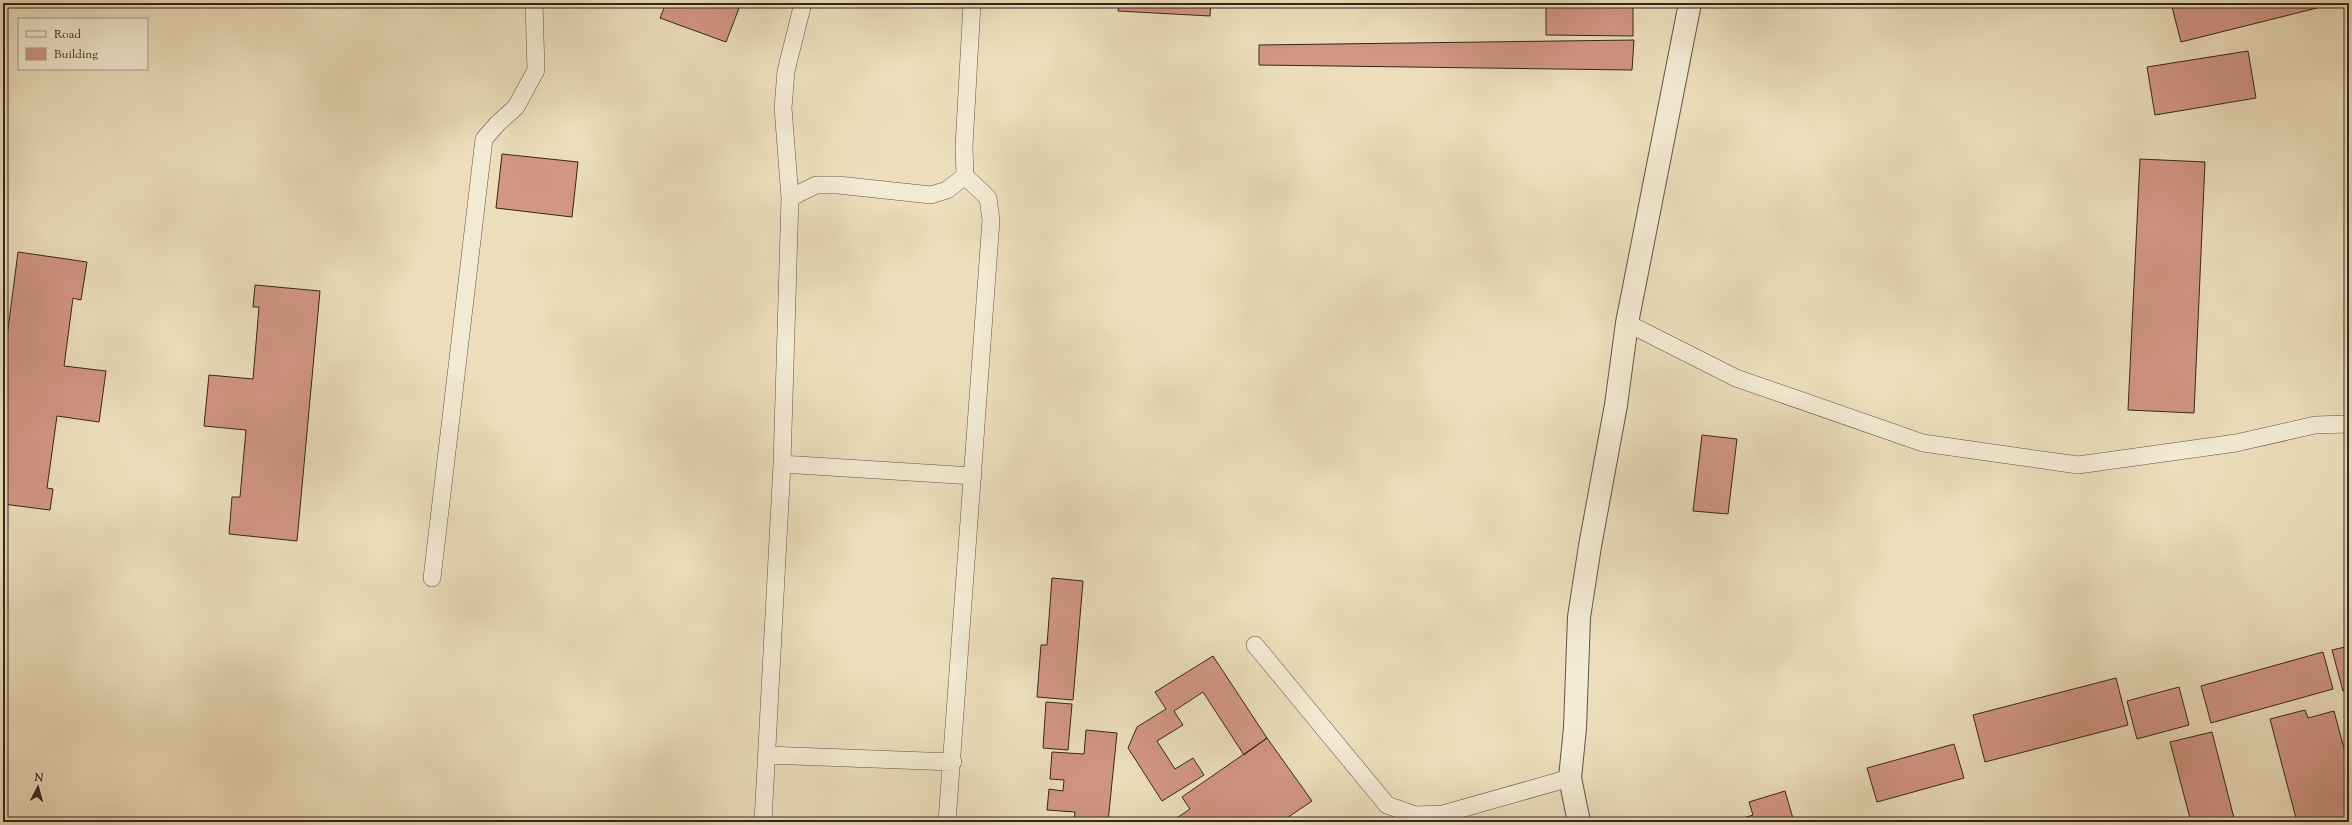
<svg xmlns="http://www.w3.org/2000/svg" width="2352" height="825" font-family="'Sorts Mill Goudy',serif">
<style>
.building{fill:#d29686;stroke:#34251e}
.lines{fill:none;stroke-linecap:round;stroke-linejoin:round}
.service-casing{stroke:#625346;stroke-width:18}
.minor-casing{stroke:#625346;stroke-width:24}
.service{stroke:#f3ead3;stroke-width:17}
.minor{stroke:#f3ead3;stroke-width:22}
</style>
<rect width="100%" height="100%" fill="#ecdebc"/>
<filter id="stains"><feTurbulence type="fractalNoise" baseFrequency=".005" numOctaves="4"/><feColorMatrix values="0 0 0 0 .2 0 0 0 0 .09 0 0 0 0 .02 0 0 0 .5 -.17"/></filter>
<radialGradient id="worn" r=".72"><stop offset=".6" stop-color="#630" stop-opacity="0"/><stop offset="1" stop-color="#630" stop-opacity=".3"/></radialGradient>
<!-- building -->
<path class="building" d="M666 3H741L726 42 660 18Z
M1119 3H1211L1210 16 1118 11Z
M1260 3H1311V4Z
M1333 3H1385V5H1333Z
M1405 3H1458V6L1405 5Z
M1478 3H1530V6L1478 5Z
M1546 3H1633V36L1546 35Z
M2171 3H2337L2181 42Z
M1634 40 1632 70 1259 65V45Z
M2248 51 2256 98 2155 115 2147 67Z
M2346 100H2349V114Z
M502 154 578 162 572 217 496 208Z
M2140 159 2205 162 2194 413 2128 410Z
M18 252 87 262 81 300 73 298 64 366 106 371 99 422 57 416 47 488 53 489 50 510 3 504V368Z
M255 285 320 291 297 541 229 534 232 497H240L246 430 204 426 209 375 253 379 259 307H253Z
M1702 435 1737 439 1728 514 1693 511Z
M1052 578 1083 581 1073 700 1037 697 1041 645H1047Z
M2349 646V690L2343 691 2332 650Z
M2323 652 2333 689 2211 723 2201 686Z
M1213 656 1267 738 1244 755 1203 692 1174 711 1183 725 1157 741 1175 769 1193 758 1204 775 1162 801 1128 748 1137 727 1166 709 1155 692Z
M2116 678 2128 725 1985 762 1973 715Z
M2179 687 2189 725 2137 739 2127 701Z
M1046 702 1072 704 1068 750 1043 748Z
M2305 710 2308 718 2334 711 2349 767V822H2297L2270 719Z
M1086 730 1117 733 1108 822 1074 820 1075 812 1047 810 1049 789 1063 791 1064 780 1050 779 1052 752 1084 754Z
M2212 732 2235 822H2191L2170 742Z
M1267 738 1312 801 1281 822H1175L1174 820 1190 809 1182 797Z
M1954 744 1964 778 1877 802 1867 768Z
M1785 791 1794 822H1731L1753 815 1749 802Z"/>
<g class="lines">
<!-- service casing -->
<g class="service-casing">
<path id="service" d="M790 198 816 185H838L931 195 947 190 965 176
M1627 323 1736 378 1923 443 2078 465 2236 443 2315 425 2349 424
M782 464 973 476
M432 578 484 139 498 123 516 107 536 70 534 3
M1255 645 1387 805 1415 815 1443 814 1570 778
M767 755 953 762
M763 822 782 464 790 198 783 108 786 71 803 3
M947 822 991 220 988 198 965 176 964 146 972 3"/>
</g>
<!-- minor casing -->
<g class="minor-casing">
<path id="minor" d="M1579 822 1570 778 1575 728 1579 617 1590 546 1616 405 1627 323 1690 3"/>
</g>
<!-- service -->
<use href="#service" class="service"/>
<!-- minor -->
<use href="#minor" class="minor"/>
</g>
<!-- margin -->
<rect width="2352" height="825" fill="none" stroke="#ecdebc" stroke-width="16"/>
<rect x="4" y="4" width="2344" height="817" fill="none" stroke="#34251e" stroke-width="2"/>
<rect x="8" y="8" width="2336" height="809" fill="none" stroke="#34251e"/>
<!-- legend -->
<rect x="18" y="18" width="130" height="52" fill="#f3ead3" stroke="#a79b8b"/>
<rect x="26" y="31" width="20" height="6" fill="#f3ead3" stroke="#a79b8b"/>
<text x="54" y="38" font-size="12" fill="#34251e">Road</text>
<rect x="26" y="48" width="20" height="12" fill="#d29686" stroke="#a79b8b"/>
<text x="54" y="58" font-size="12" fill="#34251e">Building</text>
<!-- north arrow -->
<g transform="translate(38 787) rotate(6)" stroke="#f3ead3" stroke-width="3" paint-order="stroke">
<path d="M0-3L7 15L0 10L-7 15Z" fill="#34251e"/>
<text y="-6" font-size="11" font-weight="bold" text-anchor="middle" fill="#34251e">N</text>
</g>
<rect width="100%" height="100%" filter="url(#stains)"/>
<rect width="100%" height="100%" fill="url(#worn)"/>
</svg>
